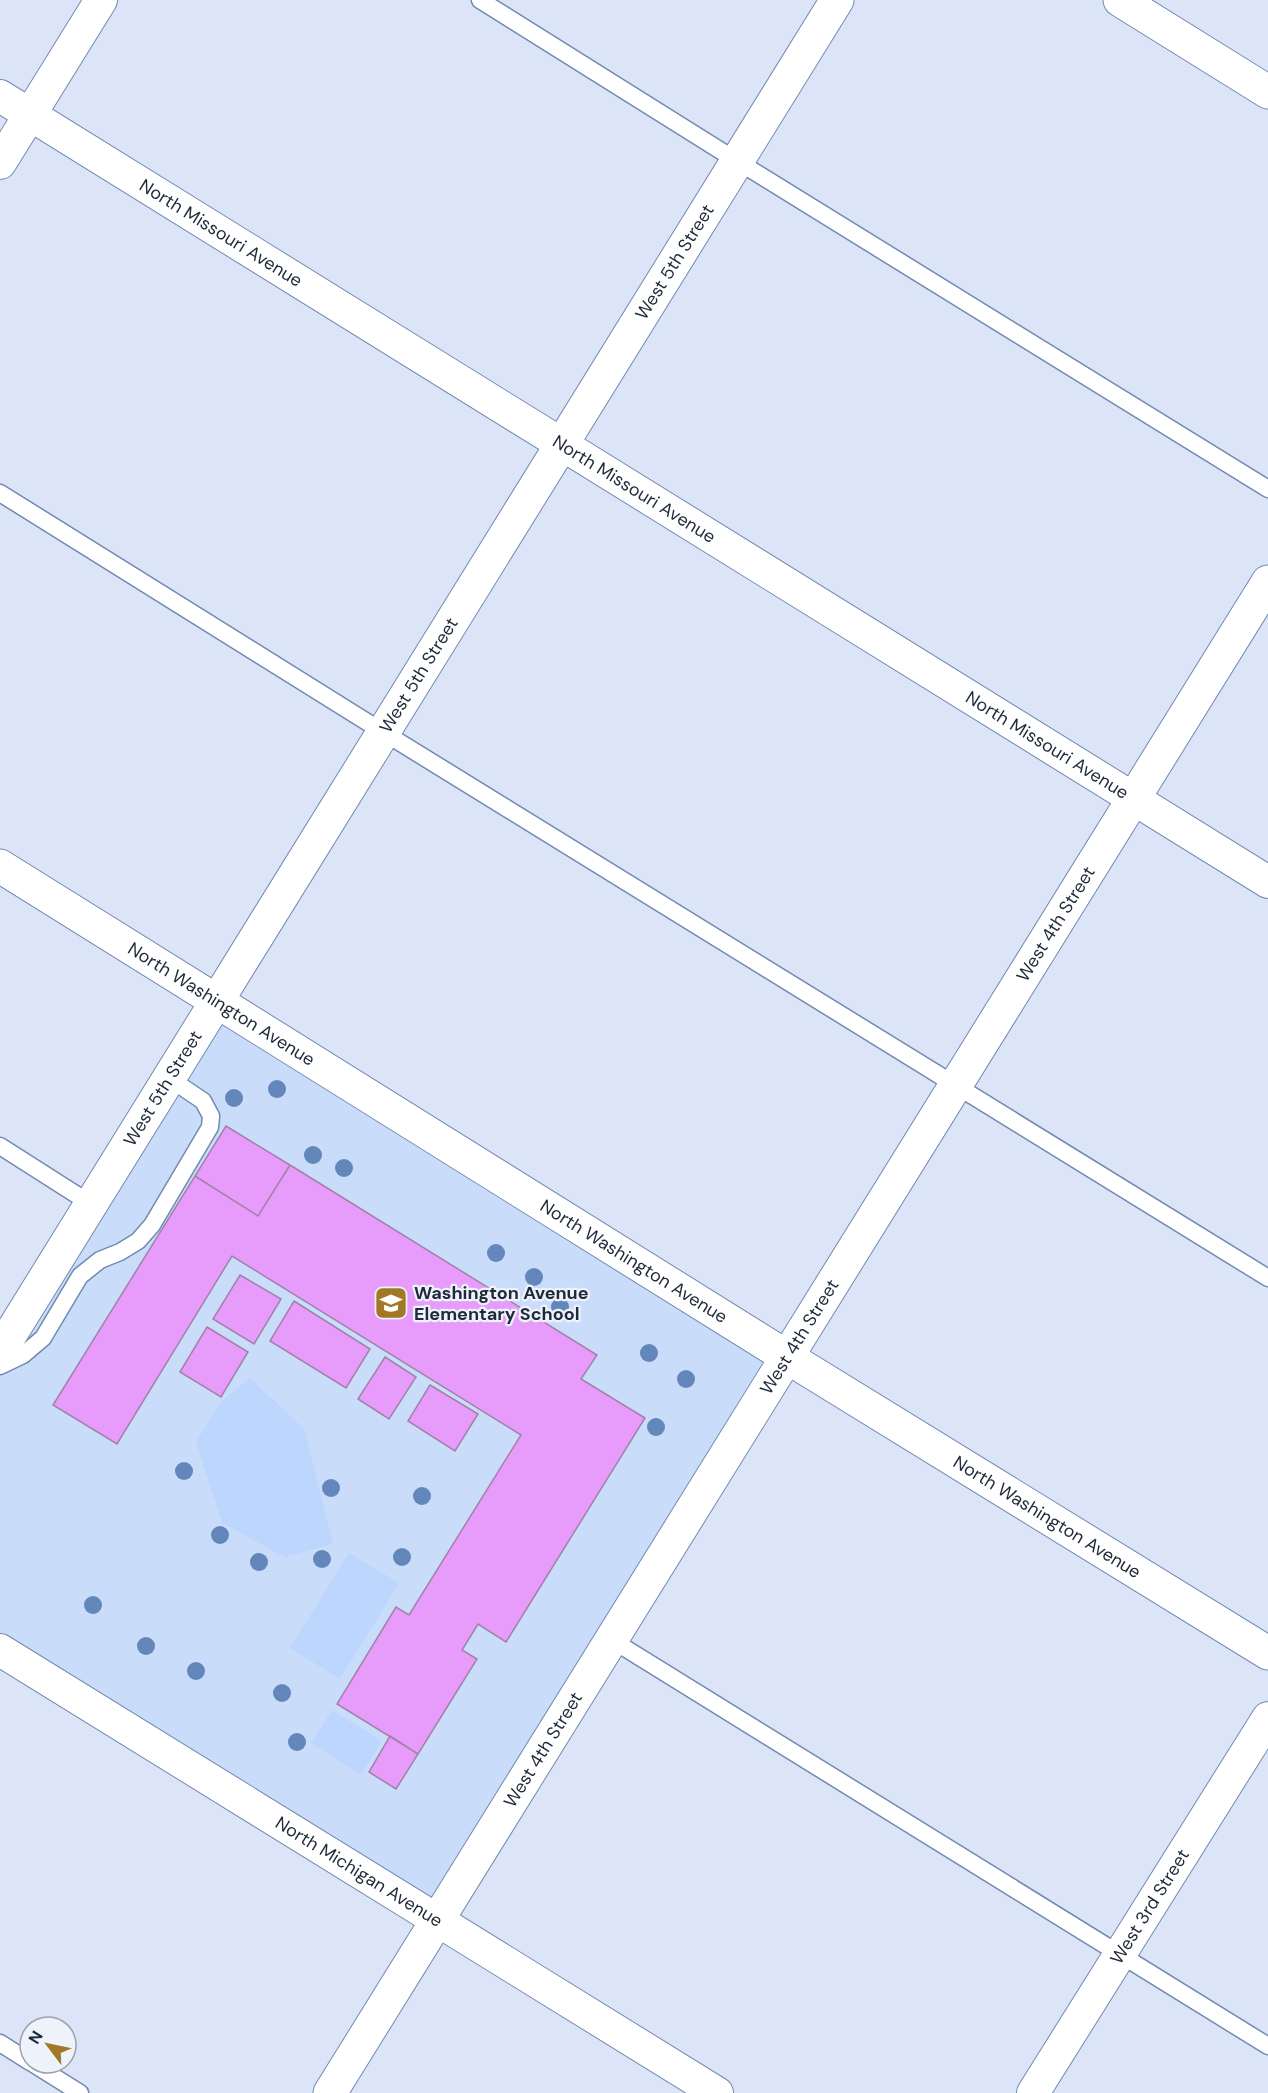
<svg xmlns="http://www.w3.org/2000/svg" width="1268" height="2093" font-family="'DM Sans',sans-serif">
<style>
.built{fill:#c9dcf9}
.green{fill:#bdd6fd}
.building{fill:#e79bfa;stroke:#a182a8;stroke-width:1.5}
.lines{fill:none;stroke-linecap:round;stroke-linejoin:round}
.service-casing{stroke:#728ab1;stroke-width:19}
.minor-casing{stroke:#728ab1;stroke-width:34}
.tertiary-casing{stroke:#728ab1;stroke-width:35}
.service{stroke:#fff;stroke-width:16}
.minor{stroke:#fff;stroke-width:32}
.tertiary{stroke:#fff;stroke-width:33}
.tree{fill:#6386bb}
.labels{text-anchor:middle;stroke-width:4.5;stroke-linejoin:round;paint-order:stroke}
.street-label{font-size:18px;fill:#1f2939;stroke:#edf2fb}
.poi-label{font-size:18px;font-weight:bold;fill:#1f2939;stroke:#edf2fb;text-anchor:start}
</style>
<rect width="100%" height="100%" fill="#dbe5f7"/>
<!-- built -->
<path class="built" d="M216 1001 787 1357 438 1922 0 1650V1351Z"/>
<!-- green -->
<path class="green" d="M250 1378 304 1429 333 1544 285 1557 222 1523 196 1442 220 1403Z
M349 1553 399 1583 340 1679 290 1648Z
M332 1710 382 1741 361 1775 311 1743Z"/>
<!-- building -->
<path class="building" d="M226 1126 290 1165 258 1216 195 1176Z
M290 1165 597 1355 581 1379 645 1418 506 1642 478 1624 462 1650 477 1659 418 1754 337 1704 396 1607 409 1615 521 1435 232 1256 117 1444 53 1405 195 1176 258 1216Z
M240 1275 281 1299 254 1344 213 1319Z
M294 1301 370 1349 346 1388 270 1341Z
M207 1327 248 1352 221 1397 180 1372Z
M385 1357 416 1377 389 1419 358 1399Z
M430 1385 478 1414 455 1451 408 1421Z
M390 1736 418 1754 396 1789 369 1772Z"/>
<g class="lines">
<!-- service casing -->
<g class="service-casing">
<path id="service" d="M480 0 737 161 1268 489
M0 493 383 732 1268 1278
M0 1146 91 1204
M0 1366 23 1355 43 1338 80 1276 100 1260 120 1252 138 1241 152 1225 210 1127 211 1116 203 1101 169 1078
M612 1640 1268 2046
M0 2043 30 2062
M32 2063 80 2093"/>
</g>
<!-- minor casing -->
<g class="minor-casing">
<g id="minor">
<path id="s1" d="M0 96 1268 882"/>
<path d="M0 163 101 0"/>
<path id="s2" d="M0 1650 717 2093"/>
<path id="s3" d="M1033 2093 1268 1718"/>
</g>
</g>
<!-- tertiary casing -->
<g class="tertiary-casing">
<g id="tertiary">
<path d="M1120 0 1268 92"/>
<path id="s4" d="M0 866 787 1357 1268 1653"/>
<path id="s5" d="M0 1351 837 0"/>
<path id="s6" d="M330 2093 1268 582"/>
</g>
</g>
<!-- service -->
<use href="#service" class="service"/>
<!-- minor -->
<use href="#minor" class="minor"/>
<!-- tertiary -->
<use href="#tertiary" class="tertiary"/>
</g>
<!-- trees -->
<g class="tree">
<circle cx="277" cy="1089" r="9"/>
<circle cx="234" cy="1098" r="9"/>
<circle cx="313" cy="1155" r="9"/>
<circle cx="344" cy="1168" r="9"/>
<circle cx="496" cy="1253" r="9"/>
<circle cx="534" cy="1277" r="9"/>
<circle cx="560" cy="1307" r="9"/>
<circle cx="649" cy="1353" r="9"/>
<circle cx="686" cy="1379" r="9"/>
<circle cx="656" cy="1427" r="9"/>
<circle cx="184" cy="1471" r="9"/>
<circle cx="331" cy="1488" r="9"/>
<circle cx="422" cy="1496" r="9"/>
<circle cx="220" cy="1535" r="9"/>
<circle cx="402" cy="1557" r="9"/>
<circle cx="322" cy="1559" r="9"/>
<circle cx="259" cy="1562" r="9"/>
<circle cx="93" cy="1605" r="9"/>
<circle cx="146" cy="1646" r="9"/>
<circle cx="196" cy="1671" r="9"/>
<circle cx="282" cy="1693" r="9"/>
<circle cx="297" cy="1742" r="9"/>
</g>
<!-- icons -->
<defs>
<g id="school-square" transform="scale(1.725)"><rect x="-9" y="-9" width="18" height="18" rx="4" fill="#a27827" stroke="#edf2fb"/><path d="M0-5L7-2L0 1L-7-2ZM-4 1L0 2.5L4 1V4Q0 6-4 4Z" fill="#fff"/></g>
</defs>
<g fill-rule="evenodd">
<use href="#school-square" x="391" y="1303"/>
</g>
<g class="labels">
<!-- street labels -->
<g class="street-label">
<text dy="6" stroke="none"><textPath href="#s1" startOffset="260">North Missouri Avenue</textPath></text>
<text dy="6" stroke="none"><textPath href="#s5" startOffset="1281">West 5th Street</textPath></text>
<text dy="6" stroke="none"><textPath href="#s1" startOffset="746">North Missouri Avenue</textPath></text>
<text dy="6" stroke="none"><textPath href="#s5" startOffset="795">West 5th Street</textPath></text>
<text dy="6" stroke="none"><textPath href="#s1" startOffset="1232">North Missouri Avenue</textPath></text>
<text dy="6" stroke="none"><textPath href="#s6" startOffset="1376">West 4th Street</textPath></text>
<text dy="6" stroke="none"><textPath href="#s4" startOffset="261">North Washington Avenue</textPath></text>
<text dy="6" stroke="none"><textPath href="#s5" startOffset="309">West 5th Street</textPath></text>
<text dy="6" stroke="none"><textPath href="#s4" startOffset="747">North Washington Avenue</textPath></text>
<text dy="6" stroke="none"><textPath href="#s6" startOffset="890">West 4th Street</textPath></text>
<text dy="6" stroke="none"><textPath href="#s4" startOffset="1233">North Washington Avenue</textPath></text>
<text dy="6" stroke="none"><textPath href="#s6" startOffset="404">West 4th Street</textPath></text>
<text dy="6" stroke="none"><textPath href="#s2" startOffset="422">North Michigan Avenue</textPath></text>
<text dy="6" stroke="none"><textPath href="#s3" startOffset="220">West 3rd Street</textPath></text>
</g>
<!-- poi labels -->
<g class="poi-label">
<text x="414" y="1299">Washington Avenue<tspan x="414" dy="21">Elementary School</tspan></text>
</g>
</g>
<!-- north arrow -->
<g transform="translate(48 2045) rotate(302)"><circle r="28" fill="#edf2fb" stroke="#9ba2ad" stroke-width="1.5"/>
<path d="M0-4.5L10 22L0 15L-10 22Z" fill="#a27827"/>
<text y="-9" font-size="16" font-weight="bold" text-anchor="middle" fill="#1f2939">N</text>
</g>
</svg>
